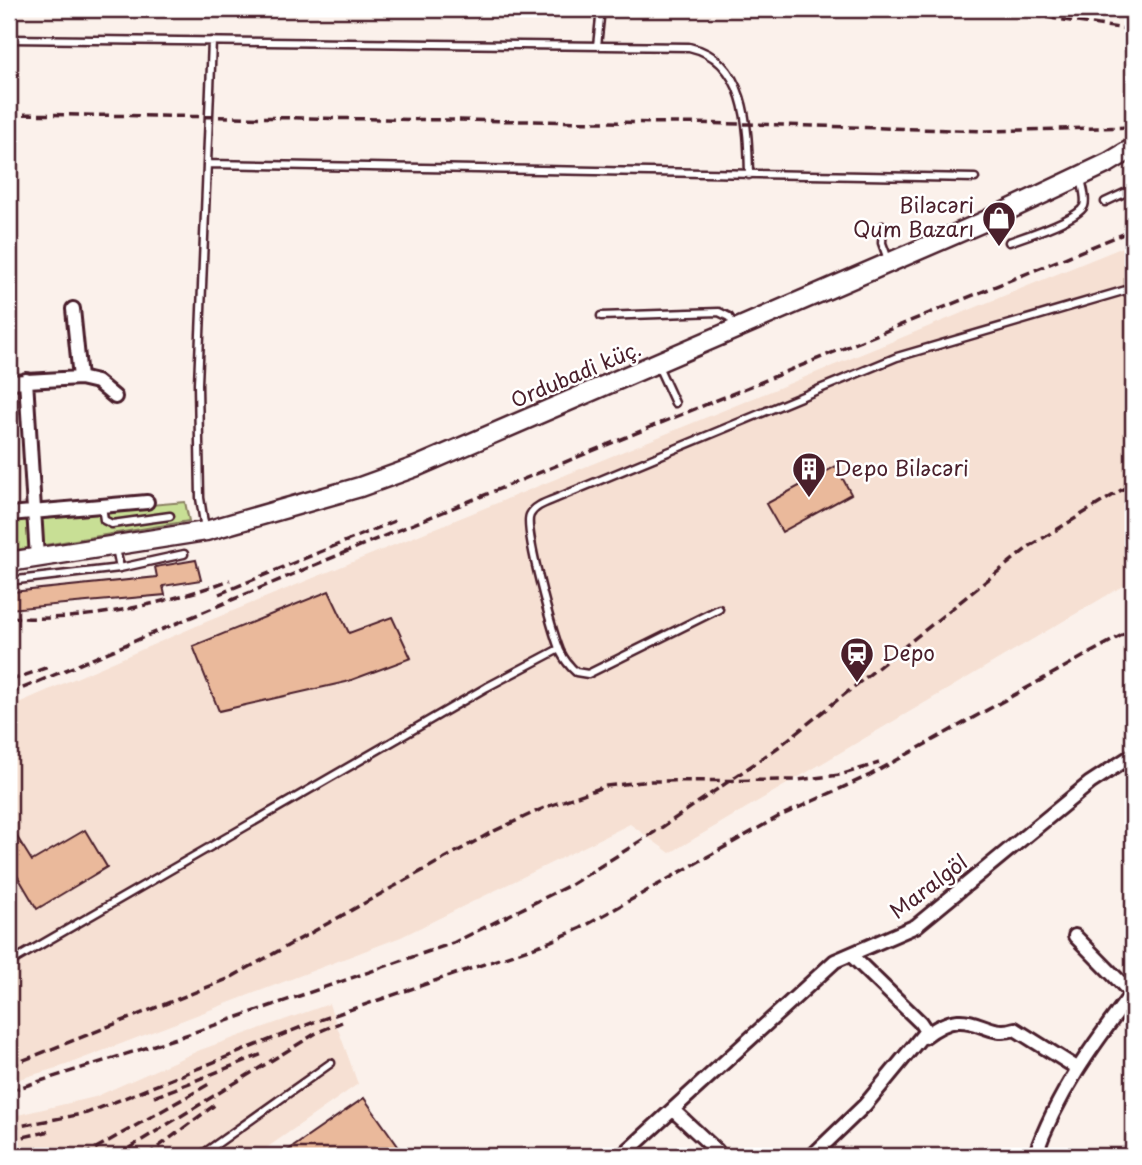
<svg xmlns="http://www.w3.org/2000/svg" width="1142" height="1165" font-family="'Playpen Sans',sans-serif">
<style>
.built{fill:#f6e0d3}
.grass{fill:#c8df95;stroke:#897f60;stroke-width:2}
.building{fill:#eab99b;stroke:#4a1f2b;stroke-width:2}
.lines{fill:none;stroke-linecap:round;stroke-linejoin:round}
.lane-casing{stroke:#4a1f2b;stroke-width:11}
.street-casing{stroke:#4a1f2b;stroke-width:18}
.secondary-casing{stroke:#4a1f2b;stroke-width:23}
.lane{stroke:#fff;stroke-width:6}
.street{stroke:#fff;stroke-width:12}
.secondary{stroke:#fff;stroke-width:18}
.rail{stroke:#4a1f2b;stroke-width:3.5;stroke-dasharray:10 5;stroke-linecap:butt}
.labels{text-anchor:middle;stroke-width:5;stroke-linejoin:round;paint-order:stroke}
.poi-label{font-size:21px;fill:#4a1f2b;stroke:#fff;text-anchor:start}
.street-label{font-size:21px;fill:#4a1f2b;stroke:#fff}
</style>
<rect width="100%" height="100%" fill="#fbf1eb"/>
<filter id="ink" filterUnits="userSpaceOnUse"><feTurbulence type="fractalNoise" baseFrequency=".0143" numOctaves="2"/><feDisplacementMap in="SourceGraphic" scale="14" xChannelSelector="R" yChannelSelector="G"/><feConvolveMatrix kernelMatrix="1 2 1 2 8 2 1 2 1" color-interpolation-filters="sRGB"/></filter>
<g filter="url(#ink)">
<!-- built -->
<path class="built" d="M1133 243V580L670 853 630 824 401 937 63 1066 9 1082V707L201 624Z
M329 1004 358 1084 255 1156H9V1117L95 1097 200 1050Z"/>
<!-- grass -->
<path class="grass" d="M185 502 189 521 9 551V517Z"/>
<!-- building -->
<path class="building" d="M836 466 851 494 782 532 766 504Z
M196 560 201 580 163 586 165 595 9 609 12 592 157 577 155 567Z
M329 591 349 633 392 617 411 658 346 682 219 711 193 646Z
M9 824 32 861 85 830 107 867 37 909 12 867 9 869Z
M364 1098 405 1156H280Z"/>
<g class="lines">
<!-- lane casing -->
<g class="lane-casing">
<path id="lane" d="M9 39 689 47C747 60 748 127 749 175
M597 46 601 9
M209 164 975 178
M1105 202 1133 189
M883 226 882 243 889 262
M1009 242C1026 236 1077 220 1084 206 1087 198 1082 186 1081 178
M601 316 719 312 729 317 736 328
M658 366 675 403
M102 506 104 520 112 524 170 516
M205 529 200 498 198 384 212 41
M116 548 120 568
M17 580 120 568 184 554
M719 609 588 674 576 672C569 666 564 659 560 651 553 633 523 528 530 515 535 505 548 502 557 498L897 357 1133 288
M9 963 487 687 559 649
M200 1156 331 1063"/>
</g>
<!-- street casing -->
<g class="street-casing">
<path id="street" d="M73 309 80 378
M26 380 37 558
M9 382 80 378 97 382 115 397
M9 514 147 502
M1075 936 1132 994
M924 1037C971 1000 981 1040 1015 1029L1077 1068
M673 1110 717 1151
M622 1156 835 961 916 926 1090 783 1133 755
M812 1156 865 1105 926 1031 920 1022 852 956
M1035 1156C1056 1095 1094 1043 1133 992"/>
</g>
<!-- secondary casing -->
<g class="secondary-casing">
<path id="secondary" d="M9 562 206 531 360 487 418 466 981 223 1108 163 1133 148"/>
</g>
<!-- lane -->
<use href="#lane" class="lane"/>
<!-- street -->
<use href="#street" class="street"/>
<!-- secondary -->
<use href="#secondary" class="secondary"/>
<!-- rail -->
<path class="rail" d="M988 9 1133 30
M9 114 748 124 987 131 1133 127
M219 594 397 520
M9 617C81 623 162 605 230 580
M9 681 48 667
M9 694 367 543 1133 230
M9 1066 228 979 492 832 546 807 606 786 651 781 797 780 840 775 879 763
M9 1091 183 1036 453 943 572 884 658 830 780 746 1030 546 1133 483
M154 1097 265 1053
M9 1128 87 1113 314 1022 549 942 581 928 778 817 870 775 1133 629
M9 1140 51 1131
M82 1156 211 1083
M116 1156 318 1032 342 1022
M146 1156 216 1104"/>
</g>
</g>
<!-- icons -->
<defs>
<g id="shop-pin" transform="scale(1.75)"><path d="M0 17L-7.5 6A9.5 9.5 0 1 1 7.5 6Z" fill="#4a1f2b" stroke="#fff"/><path d="M-5-2.5h2.3a2.7 3.5 0 0 1 5.4 0H5L5.5 6h-11ZM-1.5-2.5h3a1.5 2.3 0 0 0-3 0Z" fill="#fff"/></g>
<g id="building-pin" transform="scale(1.75)"><path d="M0 17L-7.5 6A9.5 9.5 0 1 1 7.5 6Z" fill="#4a1f2b" stroke="#fff"/><path d="M-4-6H4V6H1V3H-1V6H-4ZM-2.5-4.3h1.7v1.8h-1.7ZM.8-4.3h1.7v1.8H.8ZM-2.5-1h1.7V.8h-1.7ZM.8-1h1.7V.8H.8Z" fill="#fff"/></g>
<g id="station-pin" transform="scale(1.75)"><path d="M0 17L-7.5 6A9.5 9.5 0 1 1 7.5 6Z" fill="#4a1f2b" stroke="#fff"/><path d="M-3-6H3Q5-6 5-4V2Q5 4 3 4L4.5 6H3L1.5 4h-3L-3 6H-4.5L-3 4Q-5 4-5 2V-4Q-5-6-3-6ZM-3.5-4v3h7v-3ZM-3.5 1v1.5H-2V1ZM2 1v1.5H3.5V1Z" fill="#fff"/></g>
</defs>
<g fill-rule="evenodd">
<use href="#shop-pin" x="999" y="218"/>
<use href="#building-pin" x="809" y="469"/>
<use href="#station-pin" x="857" y="654"/>
</g>
<g class="labels">
<!-- poi labels -->
<g class="poi-label">
<text x="974" y="213" text-anchor="end">Biləcəri<tspan x="974" dy="24">Qum Bazarı</tspan></text>
<text x="834" y="476">Depo Biləcəri</text>
<text x="882" y="661">Depo</text>
</g>
<!-- street labels -->
<g class="street-label">
<text transform="translate(576 375) rotate(-23)" y="7">Ordubadi küç.</text>
<text transform="translate(929 887) rotate(-37)" y="7">Maralgöl</text>
</g>
</g>
<!-- margin -->
<rect width="1142" height="1165" fill="none" stroke="#fff" stroke-width="35"/>
<rect x="18" y="18" width="1107" height="1130" fill="none" stroke="#4a1f2b" stroke-width="2.5" filter="url(#ink)"/>
</svg>
